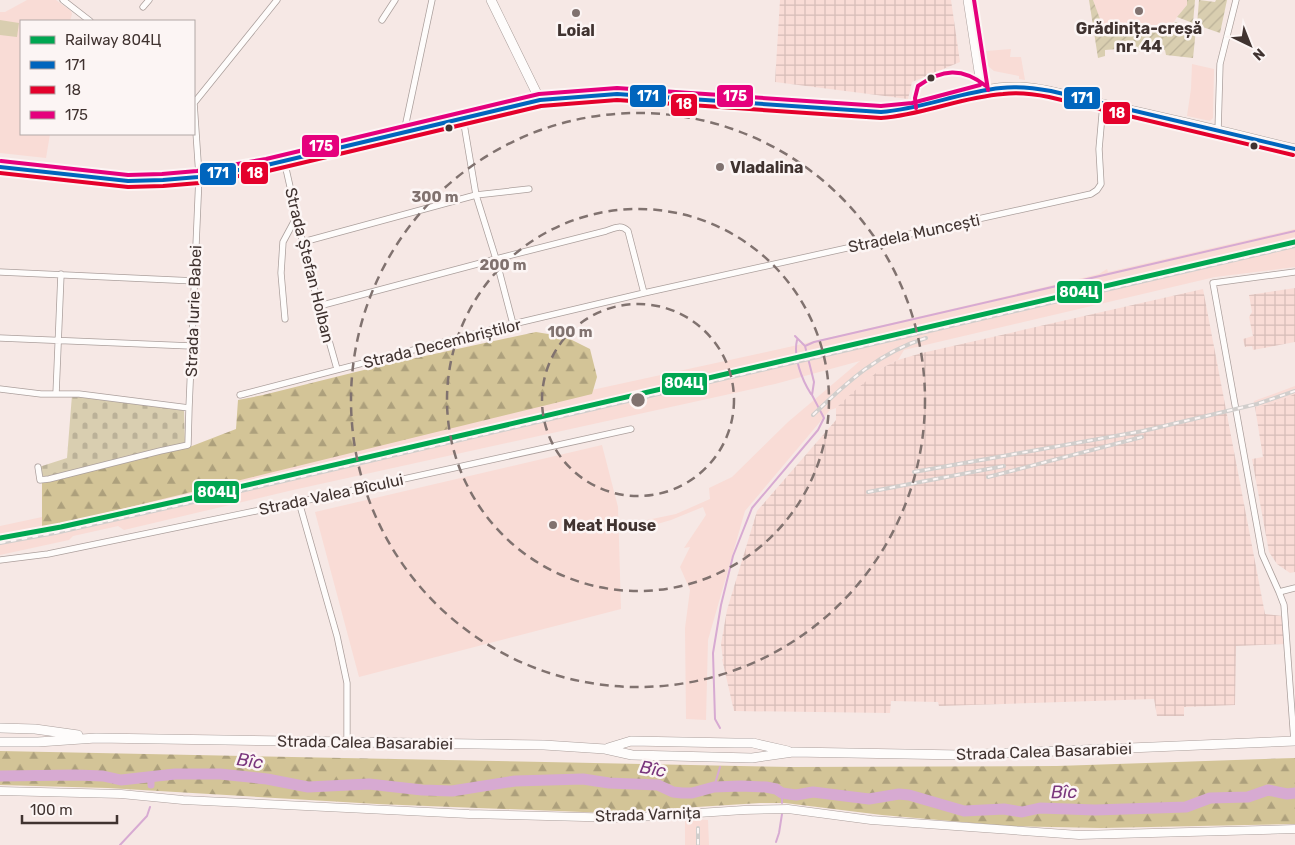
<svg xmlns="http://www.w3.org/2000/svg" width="1295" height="845" font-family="Rubik,sans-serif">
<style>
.built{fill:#f9dcd6}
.industrial{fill:url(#industrial-grid)}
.forest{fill:url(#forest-firs)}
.cemetery{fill:url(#cemetery-stones)}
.park{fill:#d9ceb0}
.garden{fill:url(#garden-furrows)}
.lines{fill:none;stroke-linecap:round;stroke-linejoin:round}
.stream{stroke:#d7aad2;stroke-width:2}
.canal{stroke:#d7aad2;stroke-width:7}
.river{stroke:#d7aad2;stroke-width:11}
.minor-casing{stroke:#ab9f9c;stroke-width:7}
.tertiary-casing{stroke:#ab9f9c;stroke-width:9}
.secondary-casing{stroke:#ab9f9c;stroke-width:10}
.primary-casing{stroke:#ab9f9c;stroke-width:10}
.minor{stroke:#fefcfb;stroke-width:5.5}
.tertiary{stroke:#fefcfb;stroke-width:8}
.secondary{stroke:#fefcfb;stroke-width:9}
.primary{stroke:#fefcfb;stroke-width:9}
.rail-casing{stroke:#d1cecc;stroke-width:4}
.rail{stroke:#fcf5f4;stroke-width:2;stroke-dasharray:5.5;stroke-linecap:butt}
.bus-1-casing{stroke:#fcf5f4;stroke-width:8}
.bus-2-casing{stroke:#fcf5f4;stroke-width:8}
.bus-3-casing{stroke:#fcf5f4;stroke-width:8}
.bus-1{stroke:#0065bd;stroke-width:4}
.bus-2{stroke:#e4002b;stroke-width:4}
.bus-3{stroke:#e5007d;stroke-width:4}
.rail-1-casing{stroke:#fcf5f4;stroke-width:9}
.rail-1{stroke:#00a651;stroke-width:5}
.ring{fill:none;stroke:#80726f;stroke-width:2.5;stroke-dasharray:9 6}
.poi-dot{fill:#80726f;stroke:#fcf5f4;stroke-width:2}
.bus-dot{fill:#403330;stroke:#fcf5f4;stroke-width:2}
.labels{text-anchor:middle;stroke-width:5;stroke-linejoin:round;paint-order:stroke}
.poi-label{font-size:16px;font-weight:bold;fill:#403330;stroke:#fcf5f4}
.street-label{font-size:16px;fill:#403330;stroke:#fcf5f4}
.water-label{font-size:18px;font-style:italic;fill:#7a367d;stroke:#fcf5f4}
.centre{fill:#80726f;stroke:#fcf5f4;stroke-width:2.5}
.ring-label{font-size:15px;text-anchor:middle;font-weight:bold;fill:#80726f;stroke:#fcf5f4;stroke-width:5;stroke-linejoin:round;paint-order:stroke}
.line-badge{stroke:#fcf5f4;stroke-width:2}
.badge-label{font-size:14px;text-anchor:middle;font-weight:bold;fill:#fff}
</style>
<defs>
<pattern id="industrial-grid" width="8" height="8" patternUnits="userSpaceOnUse" patternTransform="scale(1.25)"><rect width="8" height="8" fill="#f9dcd6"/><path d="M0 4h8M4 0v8" fill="none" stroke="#d6bdb8"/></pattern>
<pattern id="forest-firs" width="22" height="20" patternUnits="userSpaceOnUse" patternTransform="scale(1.25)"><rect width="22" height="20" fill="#d3c497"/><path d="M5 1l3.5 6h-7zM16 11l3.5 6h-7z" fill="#ada07c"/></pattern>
<pattern id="cemetery-stones" width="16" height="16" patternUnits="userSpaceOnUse" patternTransform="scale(1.25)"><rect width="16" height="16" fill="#d9ceb0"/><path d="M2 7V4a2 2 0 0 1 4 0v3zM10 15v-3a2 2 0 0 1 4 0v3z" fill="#bbb198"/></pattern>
<pattern id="garden-furrows" width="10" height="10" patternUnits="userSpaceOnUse" patternTransform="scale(1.25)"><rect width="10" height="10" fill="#d9ceb0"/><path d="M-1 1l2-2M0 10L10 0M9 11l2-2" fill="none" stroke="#bbb198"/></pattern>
</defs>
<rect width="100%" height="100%" fill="#f6e8e5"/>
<!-- built -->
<path class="built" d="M27 0H56L71 11 72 14 70 21H21V134H50L46 158 0 153V12H5Z
M1093 0H1187V5L1177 17 1171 27 1166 30 1102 27Z
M1011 49 1010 57H1021L1025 80 1019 79V76L994 71 988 66 986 51Z
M1192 64 1214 69 1213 118 1210 121 1187 116 1191 89Z
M1295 229V267L1215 277 904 350 898 360 882 368 836 408 830 410 745 511 708 640 706 720 686 719 685 628 690 590 680 567 690 547 684 548 706 515 703 507 671 520 647 527V520L676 514 710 499 709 488 732 477 788 422 860 361 775 384 293 490 124 530 118 526 73 536 69 540 0 555V526L196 484 426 426 789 347 1020 293 1099 274 1107 269 1108 272Z
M1295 386V394L1271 404 1255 407 1254 401Z
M602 445 618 507 621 609 359 677 315 512Z
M685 819 708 820 709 845H685Z"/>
<!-- industrial -->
<path class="industrial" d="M780 0H951L960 62 912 82 908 99 775 82Z
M1295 288V342L1253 350 1252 346 1245 347 1243 339 1253 336 1249 317 1252 312 1249 295Z
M1203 289 1265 614 1282 616 1284 644 1236 646 1235 705 1184 707V716H1157L1154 699 939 706 938 702 891 701 890 713 734 711 722 659H723L721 644 727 610 757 511 836 420V408L853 392 882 368 898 360 922 353Z
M1295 394V572L1290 573 1277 564 1269 552 1252 459 1263 457 1255 407 1271 404Z"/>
<!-- forest -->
<path class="forest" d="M536 332 566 337 590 349 597 377 592 394 85 518 42 527V483L192 446 236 429 238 400 263 395 388 364Z
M0 751 792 767 1057 766 1295 758V824L1101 828 1007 826 882 815 785 803H760L649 810 633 814 377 804 108 788 0 785Z"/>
<!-- cemetery -->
<path class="cemetery" d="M72 395 184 410 185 444 43 478 39 467 67 458Z"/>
<!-- park -->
<path class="park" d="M0 20 19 23 17 37 0 35Z"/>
<!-- garden -->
<path class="garden" d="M1089 0H1093L1103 27 1166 30 1175 22 1196 29 1193 58 1166 55 1165 50 1132 52 1131 48 1105 50V56L1098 58Z
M1187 0H1195L1193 23 1177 17 1187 5Z
M1199 0 1215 2 1216 0H1227L1220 33 1197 25Z"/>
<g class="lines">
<!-- stream -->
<path class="stream" d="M795 336 805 346
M797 340C793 357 802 380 811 394
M720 728 715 719 713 653 721 605 733 556 752 508 818 430 824 418 812 395 814 382 805 346 814 342 1295 231
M714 787 720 767
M782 793V803
M776 842 779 833 782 814
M120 845 147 816 150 807"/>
<!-- canal -->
<path class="canal" d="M151 785V777"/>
<!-- river -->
<path class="river" d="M0 776 76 775 103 776 121 780 175 774H220L267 779 308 787 369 784 422 790 452 791 515 781 583 779 609 783 658 785 673 792 682 793H692L714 787 741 786 766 787 776 789 782 793 796 795 813 792 869 799 899 794 909 795 964 811 1004 809 1022 812 1040 808 1095 810 1186 807 1210 798 1248 797 1268 790 1287 794 1295 793"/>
<!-- minor casing -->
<g class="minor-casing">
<path id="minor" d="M63 0 90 21
M143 7 149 0
M382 20 395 0
M463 118 476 195 496 259 513 324
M1218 131 1220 64 1236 0
M404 132 432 0
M284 160 308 266 337 369
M303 242 476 195 529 189
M0 272 195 281
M319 306 496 259 606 231C614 228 621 224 628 231L644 293
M285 319 281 273 283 242 297 216
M0 338 191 346
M0 389 41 394H79L189 408
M56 394 61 274
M240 395 513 324 644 293 1091 194 1097 190 1101 184 1099 149 1103 104
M38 467 40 480 49 479 160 451 188 445 189 408 199 176 194 103 277 0
M299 502 337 636 347 683V742
M0 560 48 554 299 502 631 429
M1279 592 1295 588
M1294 741 1284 605 1279 592 1262 554 1213 283 1295 272"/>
</g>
<!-- tertiary casing -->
<g class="tertiary-casing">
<path id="tertiary" d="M0 791 121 794 183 800 469 814 622 818 744 810 788 809 871 820 1079 835 1295 829"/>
</g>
<!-- secondary casing -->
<g class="secondary-casing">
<path id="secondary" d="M491 0 540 100
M968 0 982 91"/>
</g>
<!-- primary casing -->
<g class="primary-casing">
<path id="primary" d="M0 167 128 181C174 182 222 174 267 165L540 100 617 94 881 112C929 111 972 85 1020 87 1047 88 1075 98 1102 104 1166 118 1231 133 1295 149
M0 728 35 729 78 735
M0 742H38L96 738 544 745 605 749 632 755 752 758 793 752 961 755 1295 741
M608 748 631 741 735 743H753L788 751"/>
</g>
<!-- minor -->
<use href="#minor" class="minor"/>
<!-- tertiary -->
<use href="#tertiary" class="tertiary"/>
<!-- secondary -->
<use href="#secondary" class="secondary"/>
<!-- primary -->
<use href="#primary" class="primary"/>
<!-- rail casing -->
<g class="rail-casing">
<path id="rail" d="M813 415C847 382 880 352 926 338
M914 472 1143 431 1257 404 1295 391
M988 477 1142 437
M868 492 1004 466
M0 543 55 533 185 504 1295 246
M698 828V845"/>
</g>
<!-- rail -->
<use href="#rail" class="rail"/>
<!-- bus-1 casing -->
<g class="bus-1-casing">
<path id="bus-1" d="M0 167 128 181 163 180 198 177 267 165 540 100 617 94 881 112C922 109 960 92 1001 88 1018 86 1034 88 1051 91L1295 149"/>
</g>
<!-- bus-2 casing -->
<g class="bus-2-casing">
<path id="bus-2" d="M0 173 128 187 163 186 199 183 268 171 541 106 617 100 881 118C923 115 961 97 1003 94 1019 92 1034 94 1049 97L1293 155"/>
</g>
<!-- bus-3 casing -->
<g class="bus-3-casing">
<path id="bus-3" d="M974 0 988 90
M916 108 915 98 918 86C942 69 962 67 986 86
M1 161 128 175 162 174 197 171 266 159 539 94 617 88 881 106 912 103 980 85"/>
</g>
<!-- bus-1 -->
<use href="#bus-1" class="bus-1"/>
<!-- bus-2 -->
<use href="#bus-2" class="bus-2"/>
<!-- bus-3 -->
<use href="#bus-3" class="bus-3"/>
<!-- rail-1 casing -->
<g class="rail-1-casing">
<path id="rail-1" d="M0 538 61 527 187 499 1295 242"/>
</g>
<!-- rail-1 -->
<use href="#rail-1" class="rail-1"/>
</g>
<!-- distance rings -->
<g class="ring">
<circle cx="638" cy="400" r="96"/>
<circle cx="638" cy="400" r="191"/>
<circle cx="638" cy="400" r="287"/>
</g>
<!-- markers -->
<g class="poi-dot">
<circle cx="1139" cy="11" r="5"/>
<circle cx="576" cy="13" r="5"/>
<circle cx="720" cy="167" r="5"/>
<circle cx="553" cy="525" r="5"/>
</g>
<g class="bus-dot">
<circle cx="931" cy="78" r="4.5"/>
<circle cx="449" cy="128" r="4.5"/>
<circle cx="1254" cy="146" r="4.5"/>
</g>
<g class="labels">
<!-- poi labels -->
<g class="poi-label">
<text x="1139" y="34">Grădinița-creșă<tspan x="1139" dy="18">nr. 44</tspan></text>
<text x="576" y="36">Loial</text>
<text x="730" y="173" text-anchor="start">Vladalina</text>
<text x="563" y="531" text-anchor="start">Meat House</text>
</g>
<!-- street labels -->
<g class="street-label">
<text transform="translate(914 233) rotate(-12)" y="6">Stradela Muncești</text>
<text transform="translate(310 265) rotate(76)" y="6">Strada Ștefan Holban</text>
<text transform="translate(193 311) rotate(-88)" y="6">Strada Iurie Babei</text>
<text transform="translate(442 343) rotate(-14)" y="6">Strada Decembriștilor</text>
<text transform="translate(331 494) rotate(-12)" y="6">Strada Valea Bîcului</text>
<text transform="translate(365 742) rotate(1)" y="6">Strada Calea Basarabiei</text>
<text transform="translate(1044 751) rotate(-2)" y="6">Strada Calea Basarabiei</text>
<text transform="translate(648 814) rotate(-2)" y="6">Strada Varnița</text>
</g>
<!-- water labels -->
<g class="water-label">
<text transform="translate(250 761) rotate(8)" y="6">Bîc</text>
<text transform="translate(653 769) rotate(10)" y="6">Bîc</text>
<text transform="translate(1064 792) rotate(-1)" y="6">Bîc</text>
</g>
</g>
<circle cx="638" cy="400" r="8" class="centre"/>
<g class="ring-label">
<text x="435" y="202">300 m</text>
<text x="503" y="270">200 m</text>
<text x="570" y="337">100 m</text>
</g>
<g class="line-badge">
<rect x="716" y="84" width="38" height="24" rx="5" fill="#e5007d"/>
<rect x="629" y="84" width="38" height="24" rx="5" fill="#0065bd"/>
<rect x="1063" y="86" width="38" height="24" rx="5" fill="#0065bd"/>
<rect x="670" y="93" width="28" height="24" rx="5" fill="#e4002b"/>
<rect x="1102" y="101" width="29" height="24" rx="5" fill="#e4002b"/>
<rect x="301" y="134" width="39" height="24" rx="5" fill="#e5007d"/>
<rect x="240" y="161" width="29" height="24" rx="5" fill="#e4002b"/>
<rect x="199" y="162" width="38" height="24" rx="5" fill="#0065bd"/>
<rect x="1056" y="280" width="47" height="24" rx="5" fill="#00a651"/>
<rect x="661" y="372" width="47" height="24" rx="5" fill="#00a651"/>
<rect x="193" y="480" width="47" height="24" rx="5" fill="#00a651"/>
</g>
<g class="badge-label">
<text x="735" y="101">175</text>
<text x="648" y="101">171</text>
<text x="1082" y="103">171</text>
<text x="684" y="109">18</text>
<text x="1117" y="118">18</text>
<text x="321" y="151">175</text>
<text x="255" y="178">18</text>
<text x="218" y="178">171</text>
<text x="1079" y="297">804Ц</text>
<text x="684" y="388">804Ц</text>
<text x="217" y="497">804Ц</text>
</g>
<!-- legend -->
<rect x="20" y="20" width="175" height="115" fill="#fcf5f4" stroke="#b1a7a6"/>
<rect x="30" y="36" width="25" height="8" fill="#00a651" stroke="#b1a7a6"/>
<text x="65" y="45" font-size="15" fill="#403330">Railway 804Ц</text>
<rect x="30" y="61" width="25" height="8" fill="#0065bd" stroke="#b1a7a6"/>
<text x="65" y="70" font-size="15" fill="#403330">171</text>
<rect x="30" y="86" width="25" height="8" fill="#e4002b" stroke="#b1a7a6"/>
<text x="65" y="95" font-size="15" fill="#403330">18</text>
<rect x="30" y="111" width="25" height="8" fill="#e5007d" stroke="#b1a7a6"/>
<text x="65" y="120" font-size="15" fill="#403330">175</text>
<!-- north arrow -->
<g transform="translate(1250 45) rotate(137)" stroke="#fcf5f4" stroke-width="4" paint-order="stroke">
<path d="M0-4L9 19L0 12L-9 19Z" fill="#403330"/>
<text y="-8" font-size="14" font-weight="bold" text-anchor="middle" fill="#403330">N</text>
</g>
<!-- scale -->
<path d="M22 815v8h95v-8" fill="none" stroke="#403330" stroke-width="2.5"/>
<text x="30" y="815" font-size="15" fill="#403330" stroke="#fcf5f4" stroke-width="4" paint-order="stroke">100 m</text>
</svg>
